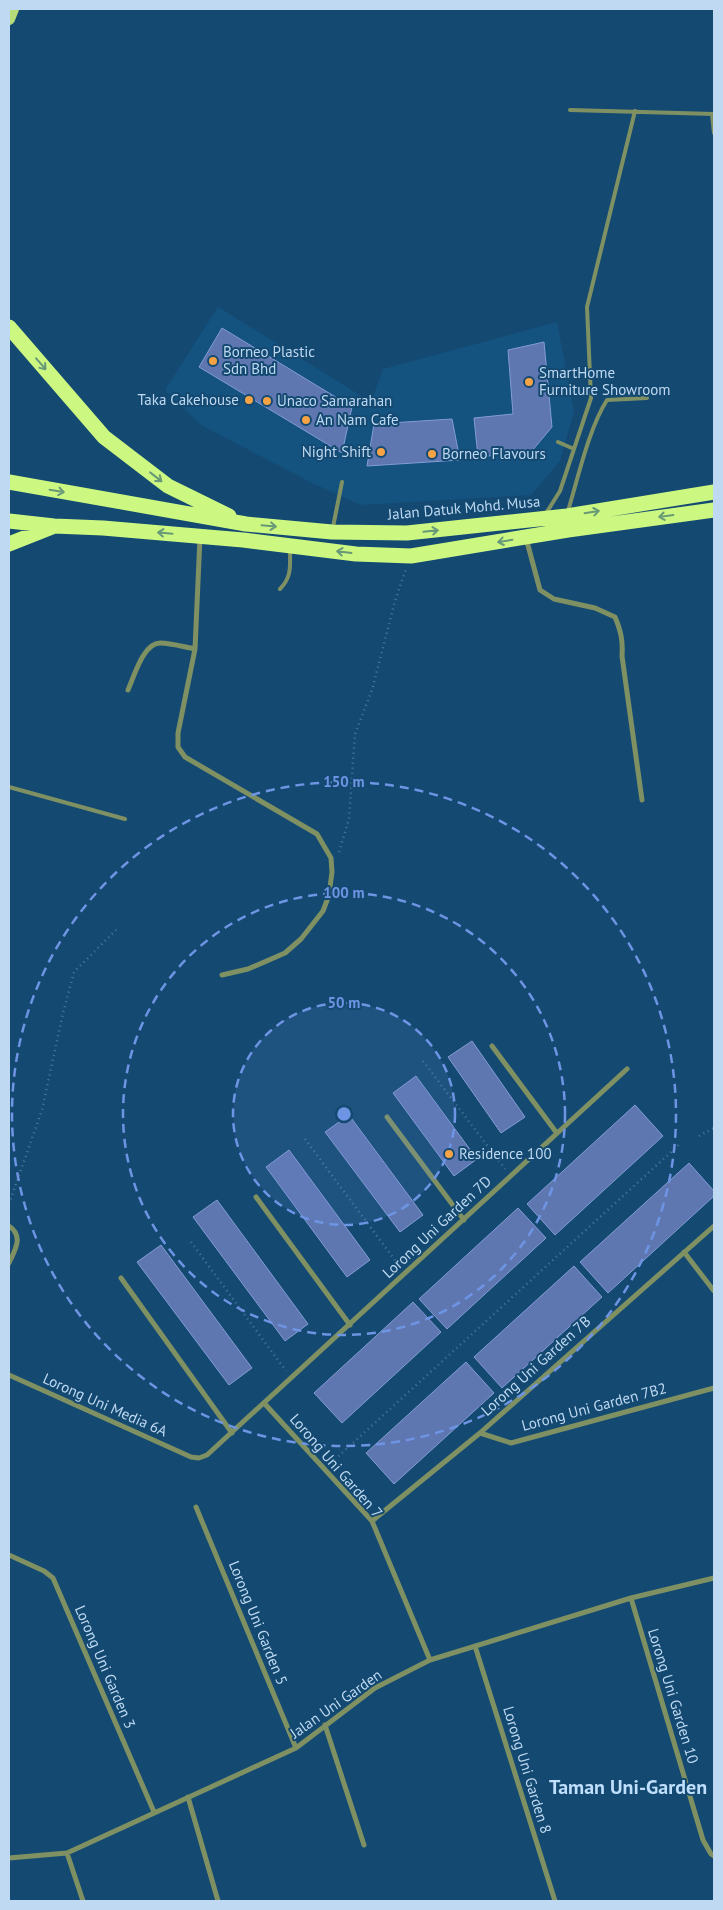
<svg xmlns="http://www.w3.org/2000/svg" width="723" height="1910" font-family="'PT Sans',sans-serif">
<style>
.built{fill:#145280}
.building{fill:#5f77b1;stroke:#839cd4}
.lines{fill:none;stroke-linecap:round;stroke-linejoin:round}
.path{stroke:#4c799c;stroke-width:2.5;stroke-dasharray:1 4;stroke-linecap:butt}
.lane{stroke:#7f9163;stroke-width:4}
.street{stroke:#7f9163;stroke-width:5}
.primary{stroke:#b6db79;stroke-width:12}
.highway{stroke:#ccf881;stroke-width:15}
.oneway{stroke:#679878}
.ring{fill:none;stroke:#6e94e4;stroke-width:2.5;stroke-dasharray:9 6}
.poi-dot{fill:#f5a345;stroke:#144971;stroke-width:2}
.labels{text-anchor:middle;stroke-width:4;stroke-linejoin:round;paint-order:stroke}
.poi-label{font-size:15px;fill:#bed9f1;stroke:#144971;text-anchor:start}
.street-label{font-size:15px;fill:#bed9f1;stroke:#144971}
.district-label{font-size:20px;font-weight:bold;fill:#bfdffc;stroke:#144971}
.centre{fill:#6e94e4;stroke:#144971;stroke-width:2.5}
.ring-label{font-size:15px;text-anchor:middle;font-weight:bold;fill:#6e94e4;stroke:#144971;stroke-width:4;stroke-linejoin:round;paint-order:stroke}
</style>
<rect width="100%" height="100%" fill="#144971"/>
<!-- built -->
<path class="built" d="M218 307 371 402 383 369 557 322 574 411 560 461 531 495 361 505 314 484 201 425 165 390Z"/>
<!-- building -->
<path class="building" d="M222 328 352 407 342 453 199 367Z
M544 342 552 427 531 452 478 457 474 418 513 414 508 350Z
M452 419 460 460 367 466 374 424Z
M472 1041 525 1117 501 1133 448 1057Z
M416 1076 477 1159 454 1176 393 1093Z
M635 1105 663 1136 555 1235 527 1204Z
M349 1115 423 1215 400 1232 325 1132Z
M289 1150 370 1260 347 1277 266 1167Z
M689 1163 714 1191V1196L608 1293 580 1262Z
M217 1200 308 1324 285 1341 193 1217Z
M518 1208 546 1238 447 1329 419 1299Z
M161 1245 252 1368 229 1385 137 1262Z
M574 1266 602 1297 502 1388 474 1357Z
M413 1302 441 1332 342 1423 314 1393Z
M466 1362 494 1393 394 1484 366 1453Z"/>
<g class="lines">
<!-- path -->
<path class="path" d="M339 852 349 819 355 734 372 690 395 601 406 569
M423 1061 505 1169
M699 1136 714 1128
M305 1139 400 1267
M9 1204 42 1110 63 1013 74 972 118 928
M191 1242 286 1371
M331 1463 681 1143"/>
<!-- lane -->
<path class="lane" d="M570 110 714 114
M712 114 714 133
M558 442 574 449
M568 511C578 478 589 428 607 400L647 398
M545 515 560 491 591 398 587 307 635 111
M333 527 342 482
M280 589C292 577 290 566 290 550
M9 787 125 819"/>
<!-- street -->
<path class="street" d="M200 537 195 649 178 733V747L185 757 317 834 331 858 332 872 329 895 323 911 301 939 285 953 248 969 222 975
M526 538 540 590 554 599 595 608 615 617C621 631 623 641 622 656L642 800
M128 690C134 677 143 643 160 643 171 643 184 647 195 649
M492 1046 556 1132
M387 1117 464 1220
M256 1197 350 1325
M9 1226C24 1236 15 1250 9 1263
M684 1252 714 1291
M121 1278 232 1433
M9 1375 191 1457 199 1458 207 1455 627 1069
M264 1403 372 1521 430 1660
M480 1433 511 1443 714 1388
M196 1507 296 1748
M372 1521 480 1433 714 1226
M9 1555 44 1571 53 1578 154 1812
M631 1598 703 1840 711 1854 714 1856
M475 1646 555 1901
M325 1725 364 1845
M188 1797 218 1901
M67 1853 83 1901
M9 1858 67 1853 296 1748 375 1688 430 1660 631 1598 714 1578"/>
<!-- primary -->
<path class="primary" d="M9 19 13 9"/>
<!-- highway -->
<path class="highway" d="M9 327 104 437 168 486 229 516
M9 482 246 524 332 532 407 533 567 516 714 492
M9 521 54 526 103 528 243 540 356 554 411 556 568 530 714 510
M9 544 52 527"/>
</g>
<!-- one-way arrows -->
<defs><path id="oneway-shaft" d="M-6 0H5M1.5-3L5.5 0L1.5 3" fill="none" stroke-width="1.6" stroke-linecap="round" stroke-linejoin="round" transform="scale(1.25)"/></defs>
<g class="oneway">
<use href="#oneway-shaft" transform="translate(41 364) rotate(49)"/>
<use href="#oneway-shaft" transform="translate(156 477) rotate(38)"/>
<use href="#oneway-shaft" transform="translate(57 491) rotate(10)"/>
<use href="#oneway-shaft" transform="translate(592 512) rotate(-9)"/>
<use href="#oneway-shaft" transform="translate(666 516) rotate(172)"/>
<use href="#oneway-shaft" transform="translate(269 526) rotate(5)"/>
<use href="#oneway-shaft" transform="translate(431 531) rotate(-6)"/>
<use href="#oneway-shaft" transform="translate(165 533) rotate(-175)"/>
<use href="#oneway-shaft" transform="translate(505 541) rotate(171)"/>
<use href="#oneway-shaft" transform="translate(344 552) rotate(-173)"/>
</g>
<!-- distance rings -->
<circle cx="344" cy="1114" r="111" fill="#6e94e4" fill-opacity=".12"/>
<g class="ring">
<circle cx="344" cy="1114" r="111"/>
<circle cx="344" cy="1114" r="221"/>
<circle cx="344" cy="1114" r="332"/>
</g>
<!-- markers -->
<g class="poi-dot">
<circle cx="213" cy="361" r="5"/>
<circle cx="529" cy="382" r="5"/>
<circle cx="249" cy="400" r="5"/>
<circle cx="267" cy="401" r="5"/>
<circle cx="306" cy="420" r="5"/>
<circle cx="381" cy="452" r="5"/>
<circle cx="432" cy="454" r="5"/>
<circle cx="449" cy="1154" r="5"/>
</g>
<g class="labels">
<!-- poi labels -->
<g class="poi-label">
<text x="223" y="357">Borneo Plastic<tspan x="223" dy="17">Sdn Bhd</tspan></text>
<text x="539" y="378">SmartHome<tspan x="539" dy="17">Furniture Showroom</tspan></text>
<text x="239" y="405" text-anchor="end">Taka Cakehouse</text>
<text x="277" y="406">Unaco Samarahan</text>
<text x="316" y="425">An Nam Cafe</text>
<text x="371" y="457" text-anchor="end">Night Shift</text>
<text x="442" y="459">Borneo Flavours</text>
<text x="459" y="1159">Residence 100</text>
</g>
<!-- street labels -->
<g class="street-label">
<text transform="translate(464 508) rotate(-5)" y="5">Jalan Datuk Mohd. Musa</text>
<text transform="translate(437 1227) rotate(-43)" y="5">Lorong Uni Garden 7D</text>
<text transform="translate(536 1366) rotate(-42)" y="5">Lorong Uni Garden 7B</text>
<text transform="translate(105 1405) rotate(24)" y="5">Lorong Uni Media 6A</text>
<text transform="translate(594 1407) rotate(-15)" y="5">Lorong Uni Garden 7B2</text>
<text transform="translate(336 1466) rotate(49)" y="5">Lorong Uni Garden 7</text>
<text transform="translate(258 1623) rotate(68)" y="5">Lorong Uni Garden 5</text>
<text transform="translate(105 1667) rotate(67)" y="5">Lorong Uni Garden 3</text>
<text transform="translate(673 1696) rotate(73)" y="5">Lorong Uni Garden 10</text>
<text transform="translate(336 1704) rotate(-35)" y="5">Jalan Uni Garden</text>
<text transform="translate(527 1770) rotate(73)" y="5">Lorong Uni Garden 8</text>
</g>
<!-- district labels -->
<g class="district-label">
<text x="628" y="1794">Taman Uni-Garden</text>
</g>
</g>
<circle cx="344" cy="1114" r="8" class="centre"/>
<g class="ring-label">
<text x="344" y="787">150 m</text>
<text x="344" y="898">100 m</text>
<text x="344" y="1008">50 m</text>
</g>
<!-- border -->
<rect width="723" height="1910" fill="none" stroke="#bed9f1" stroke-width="20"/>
</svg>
